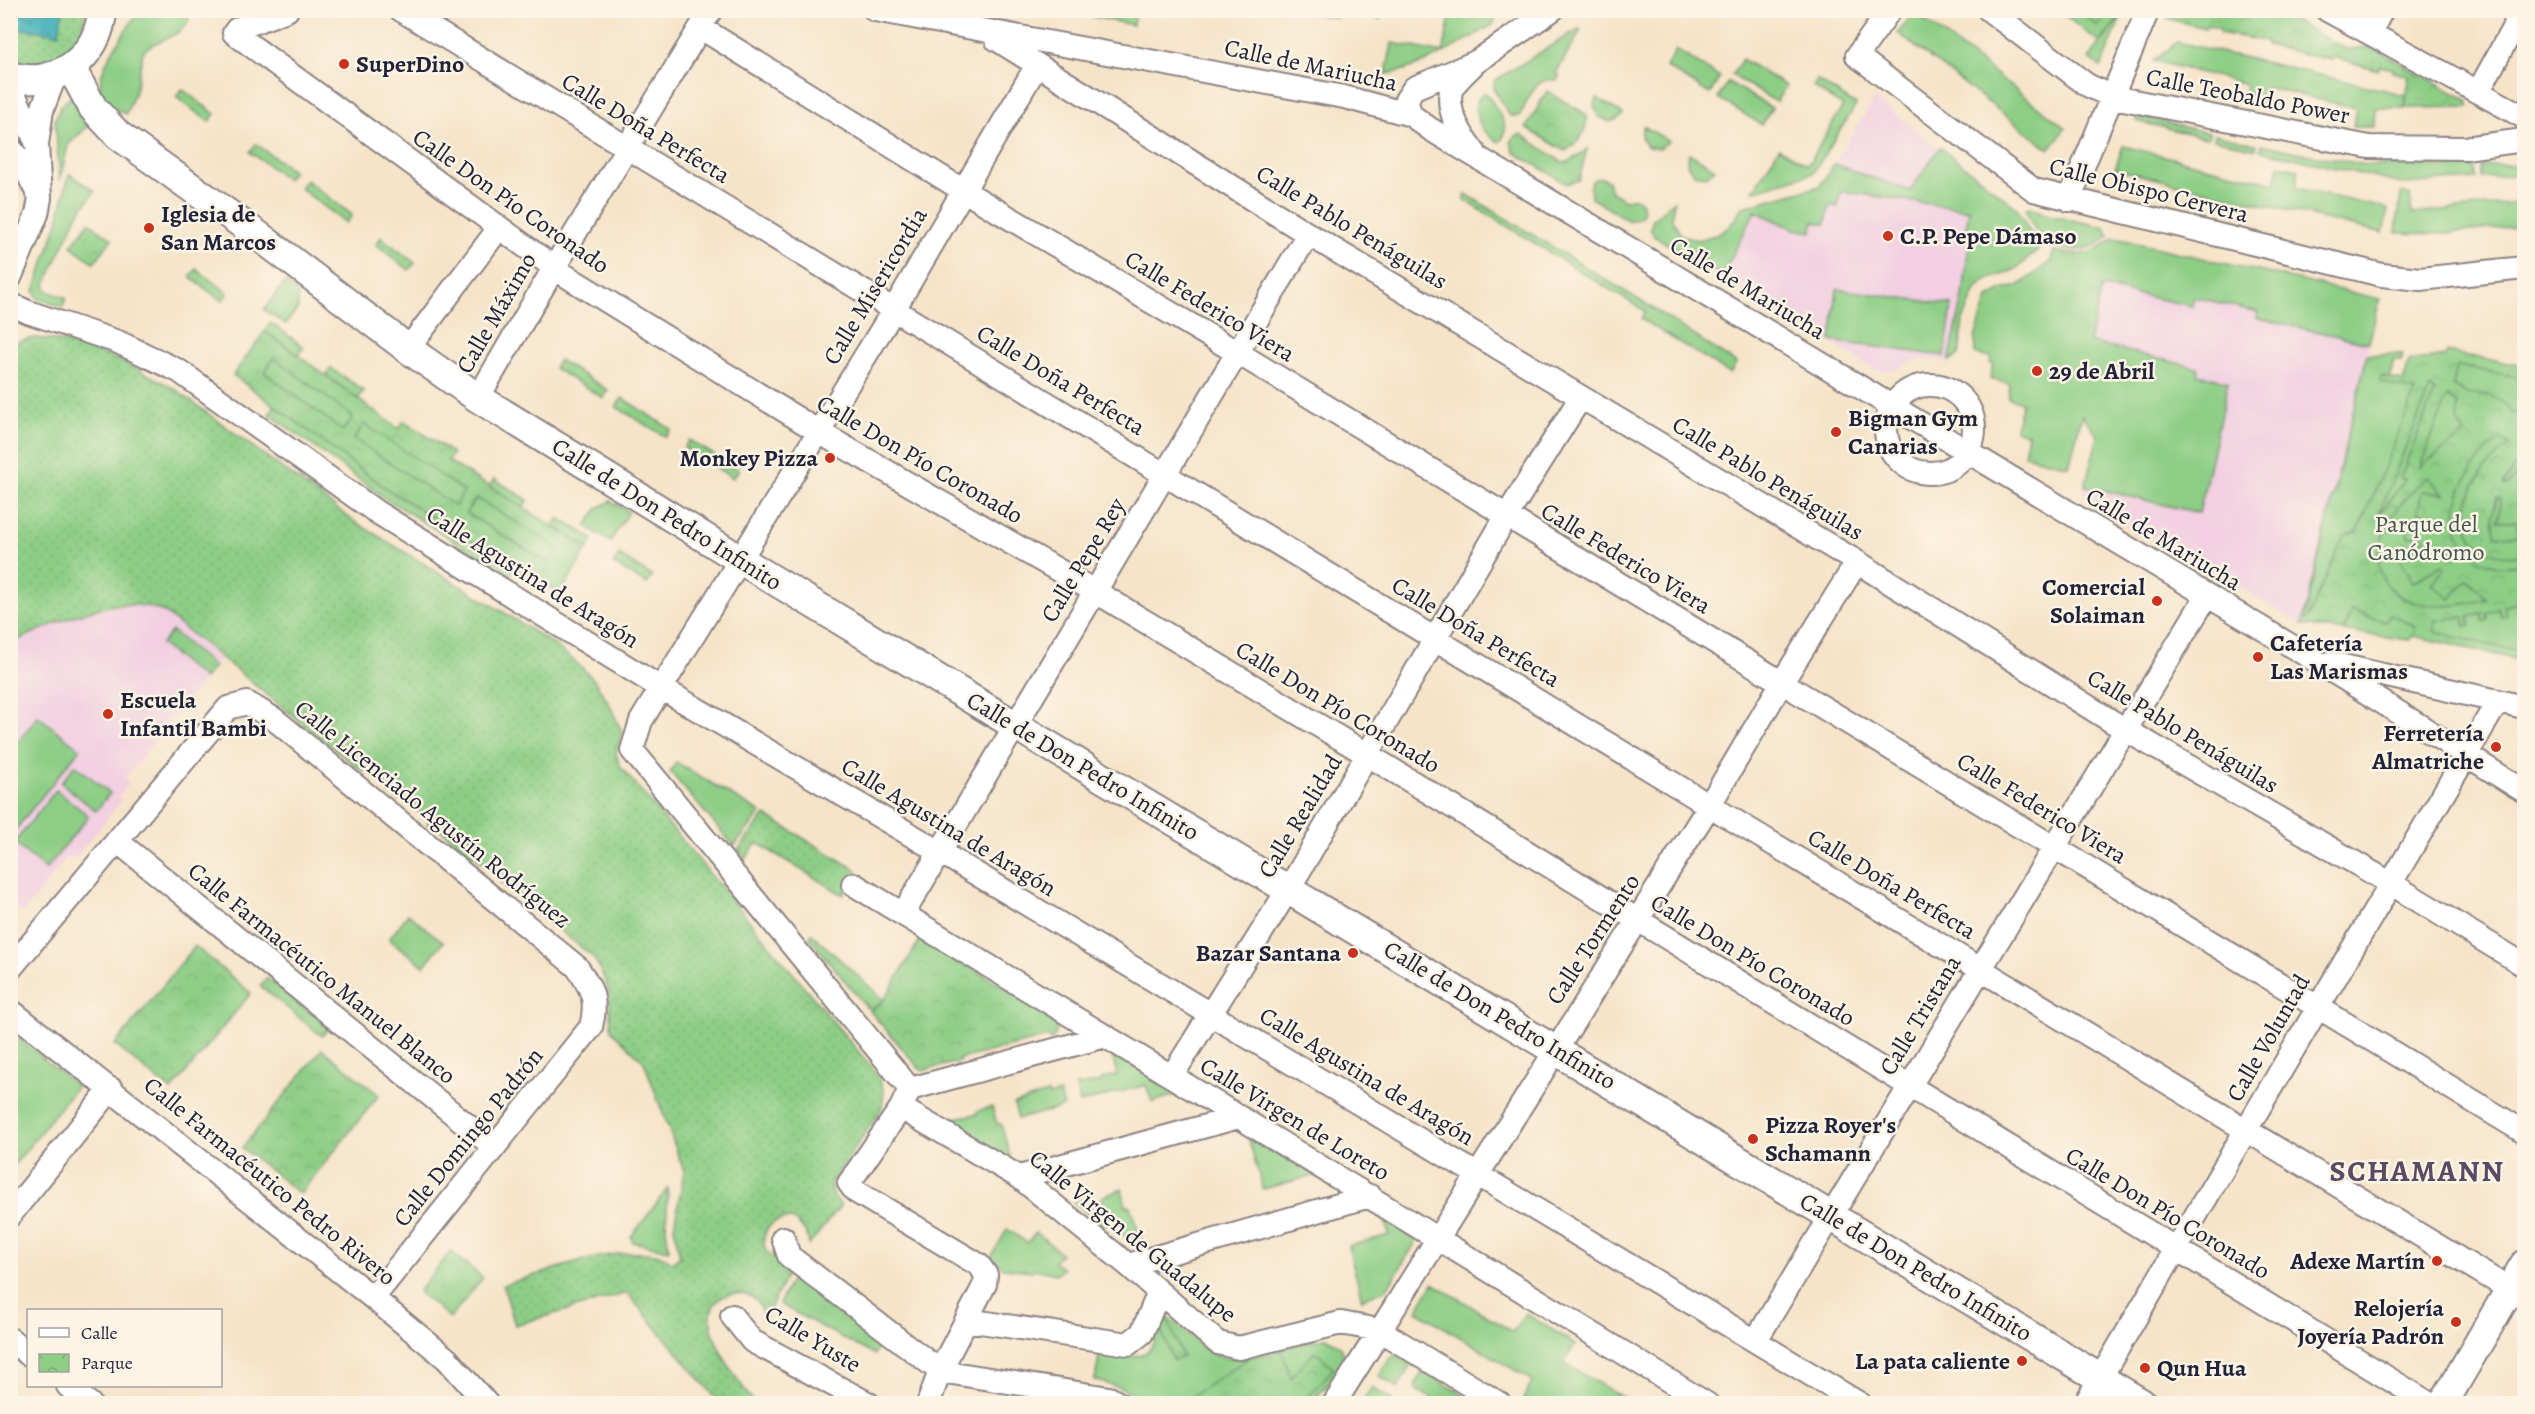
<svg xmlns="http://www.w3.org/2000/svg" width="2535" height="1414" font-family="Alegreya,serif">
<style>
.built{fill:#f2cfe1}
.grass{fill:url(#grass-dots);stroke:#587860;stroke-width:1.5}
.park{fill:url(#park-crowns);stroke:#587860;stroke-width:1.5}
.garden{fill:#8dce85;stroke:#587860;stroke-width:1.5}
.water{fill:url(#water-ripples);stroke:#31697a;stroke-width:1.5}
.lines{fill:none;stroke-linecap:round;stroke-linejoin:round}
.minor-casing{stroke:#8c8382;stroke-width:26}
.tertiary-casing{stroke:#8c8382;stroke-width:32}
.minor{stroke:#fff;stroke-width:22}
.tertiary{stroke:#fff;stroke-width:28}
.poi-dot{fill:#c8321e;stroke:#fcf5e5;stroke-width:2}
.labels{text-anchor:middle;stroke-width:5;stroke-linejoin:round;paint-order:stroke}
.poi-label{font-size:24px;font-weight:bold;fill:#22223b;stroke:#fcf5e5;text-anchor:start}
.street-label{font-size:24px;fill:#22223b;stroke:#fcf5e5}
.park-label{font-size:24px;fill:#425651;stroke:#fcf5e5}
.district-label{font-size:30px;font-weight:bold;letter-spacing:1.5px;fill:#594b66;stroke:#fcf5e5}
</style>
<defs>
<pattern id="grass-dots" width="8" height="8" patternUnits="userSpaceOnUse" patternTransform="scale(1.5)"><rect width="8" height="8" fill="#8dce85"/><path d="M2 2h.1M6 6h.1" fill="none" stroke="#79b174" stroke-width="1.8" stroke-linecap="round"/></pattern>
<pattern id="park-crowns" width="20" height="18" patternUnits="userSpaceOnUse" patternTransform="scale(1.5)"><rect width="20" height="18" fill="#8dce85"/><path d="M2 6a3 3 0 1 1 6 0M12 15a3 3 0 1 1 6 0" fill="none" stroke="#79b174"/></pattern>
<pattern id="water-ripples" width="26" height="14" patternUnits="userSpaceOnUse" patternTransform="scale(1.5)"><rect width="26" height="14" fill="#40b0b9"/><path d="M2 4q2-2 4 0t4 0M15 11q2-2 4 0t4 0" fill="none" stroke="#358f98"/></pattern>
</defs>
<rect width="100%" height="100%" fill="#fcf5e5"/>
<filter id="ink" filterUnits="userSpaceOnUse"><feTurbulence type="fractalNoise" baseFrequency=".0167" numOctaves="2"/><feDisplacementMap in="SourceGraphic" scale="12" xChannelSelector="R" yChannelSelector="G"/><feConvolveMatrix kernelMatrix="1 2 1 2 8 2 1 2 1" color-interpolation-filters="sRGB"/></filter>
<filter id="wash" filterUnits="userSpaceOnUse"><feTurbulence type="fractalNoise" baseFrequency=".008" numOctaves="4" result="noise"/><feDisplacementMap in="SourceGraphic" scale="24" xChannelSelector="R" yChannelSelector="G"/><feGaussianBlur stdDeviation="1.35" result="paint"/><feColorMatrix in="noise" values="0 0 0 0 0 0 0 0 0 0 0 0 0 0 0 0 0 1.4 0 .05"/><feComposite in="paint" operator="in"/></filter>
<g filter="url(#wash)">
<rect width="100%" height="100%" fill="#f6e4c9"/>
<!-- built -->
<path class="built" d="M1875 98 2017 208 2029 231 2039 242 1964 286 1949 361 1930 359 1915 361 1894 370 1886 371 1874 369 1722 276 1755 211 1794 228Z
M2102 287 2192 306 2194 297 2258 312 2257 318 2369 343 2302 625 2083 493 2098 436 2082 414 2080 384Z
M125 605H149L164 612 220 659 124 779 129 783 118 797 122 800 76 857 66 858 23 913 10 903V643L78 613Z"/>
<!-- grass -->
<path class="grass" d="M10 11H85C85 50 46 73 11 62Z
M35 338C84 341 134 365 176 390L355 522 500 610 556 646 580 666 594 680 609 703 622 732 616 753 620 766 877 1074 884 1091 882 1108 830 1185 833 1196 841 1205 809 1245 806 1232 794 1220C774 1215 758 1231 766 1251L789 1271 765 1319 762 1320C767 1285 706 1284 711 1322 713 1347 740 1383 754 1403H720L627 1293 515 1325 503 1285C549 1272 608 1247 655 1254 661 1255 667 1259 672 1262L680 1257 674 1227 684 1171 644 1062 611 1030 609 992 600 968 593 957 499 881 501 878 471 853 469 855 463 851 465 849 436 826 434 828 427 824 429 820 401 797 399 800 392 795 394 792 366 769 363 772 164 612C116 589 55 624 11 643V346L19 341Z
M765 815 858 871 843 895 757 843 745 859 738 850Z"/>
<!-- park -->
<path class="park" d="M2059 11H2124L2100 43Z
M2168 11H2276L2344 48C2354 51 2363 45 2373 48L2469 101V107L2405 108 2409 76 2393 72 2394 69 2379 66 2378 70 2333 57 2332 60 2266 45V41L2220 33V29L2206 25 2205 28 2165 18Z
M1547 91 1587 115C1587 132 1580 142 1565 151L1526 128Z
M89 222 112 239 94 263 71 246Z
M265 331 399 429 404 421 453 453 448 461 588 548 560 594 391 492 233 375Z
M2447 352 2524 366V661L2413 636 2409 640 2302 625 2367 355 2403 354 2401 361 2394 360 2389 378 2404 381 2409 361 2446 356Z
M921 938 1045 1011C1057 1022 1062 1029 1051 1041L1049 1037 959 1059V1062L924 1070 919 1068 870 1011 884 1000Z
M195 946 251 993 171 1091 115 1045Z
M322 1049 379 1095 300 1194 242 1148Z
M451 1251 483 1278 450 1318 418 1292Z
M1166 1316C1181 1328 1196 1344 1213 1354 1236 1368 1300 1344 1327 1338 1341 1344 1345 1357 1340 1371L1311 1403H1142L1130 1391 1095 1380 1100 1351C1115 1353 1145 1364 1153 1344 1156 1337 1156 1327 1157 1320Z"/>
<!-- garden -->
<path class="garden" d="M141 11H186L190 14C186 40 157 36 143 52L135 92 126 114C118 110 107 106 103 98 90 75 123 36 135 17Z
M1094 11H1135L1133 25 1093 17Z
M1295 11H1338L1337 18Z
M1354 11V10L1381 11 1380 19 1354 13Z
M1451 11H1474L1496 15 1493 25C1458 44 1425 68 1386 74L1392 43 1443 53Z
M2079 11H2099L2106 16 2098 26Z
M1914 12 2066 128 2049 149 1898 33Z
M2122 15 2101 67 2089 58Z
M1578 29 1581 30 1556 73 1559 76 1557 80C1533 76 1529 99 1520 116H1510L1494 90V81Z
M2177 42 2406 95 2405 108H2375L2374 127H2353L2356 108 2264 87 2259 106 2243 103 2246 84 2154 61Z
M1676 50 1720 77 1710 94 1666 67Z
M1742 59 1786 86 1776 102 1732 75Z
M1817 80 1856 105 1813 173 1753 191 1779 148 1808 165 1843 106 1813 87Z
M1728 82 1772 108 1762 125 1718 98Z
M182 89 215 114 209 122 176 97Z
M1483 93 1487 94C1494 106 1515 129 1499 142 1482 135 1466 108 1483 93Z
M73 95 87 127 68 145 60 181 55 120 61 106Z
M1597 98 1623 114 1617 119 1610 122 1599 117 1594 106Z
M10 111 20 131 24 158 11 140Z
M2137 116 2210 133 2208 138 2136 121Z
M1643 126 1669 141 1660 148 1648 147 1641 137Z
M1521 134 1562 162H1569L1587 149 1579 180 1567 184 1514 152 1511 142 1514 137Z
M2215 134 2256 144V149L2214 139Z
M256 144 293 171 287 179 250 152Z
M2261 144 2305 154 2368 165 2475 167 2477 179 2402 184 2260 150Z
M2123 146 2275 183 2279 165 2299 169 2296 188 2388 209 2383 233 2115 169Z
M1940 147 2017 208 2029 231 2043 245 2017 269 1985 281 1977 288 1963 320 1959 355 1949 361 1963 297 1970 234 1965 233 1969 210 1841 191 1838 207 1829 205 1826 224 1813 222 1812 232 1794 229 1755 211 1722 276 1654 236 1650 229 1653 219 1674 201 1672 219 1681 235 1698 240 1715 235 1729 227 1743 207 1820 186 1834 164 1910 191Z
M1689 153 1715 169 1706 176 1694 174 1687 164Z
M2524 164V174L2482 178 2481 166Z
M11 170C19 187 17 202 11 219Z
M69 174 95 191 78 214 45 285 48 291 66 298 63 307 38 299 34 291 57 225Z
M1602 178 1608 181 1611 192 1625 200 1634 197 1641 202 1644 210 1641 217 1629 221 1591 198 1590 184 1595 179Z
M306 180 352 215 346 223 300 188Z
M2401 193 2410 195 2412 214 2524 202V226L2438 234 2396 233Z
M1466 194 1649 306 1736 363 1730 374 1641 319 1645 311 1464 200Z
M2029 207 2048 215 2104 227 2109 236C2077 263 2038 250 2026 210Z
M381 237 415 263 409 270 376 245Z
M2115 238 2380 299 2369 343 2257 318 2258 312 2194 297 2192 306 2102 287 2089 342 2199 368 2198 374 2228 382 2199 513 2085 486 2098 436 2082 415 2069 466 2024 455 2028 434 2015 430 2022 402 2008 398 2010 384 1990 379 1993 364 1990 363 1991 357 1975 354V338L1988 298 2002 290 2018 286 2051 261 2054 251C2087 259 2088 253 2115 238Z
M196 269 228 293 222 301 190 277Z
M285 282 298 292V308L286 324 264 310Z
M1837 289 1952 305 1945 356 1831 341Z
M271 323 304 347 298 355 265 331Z
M2403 354 2401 361 2394 360 2389 378 2381 376 2380 382 2416 391 2358 531 2344 536 2307 620H2304L2367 355Z
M274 358 353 417 343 431 264 372Z
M559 360 608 390 603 398 554 368Z
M2457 366 2524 378V409L2512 414C2502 398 2486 390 2467 395L2453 386Z
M331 368 364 391 358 399 326 375Z
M2430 388 2435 391 2400 478 2405 480 2378 516Z
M2447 397 2458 404 2457 421 2465 434 2420 467Z
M622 398 671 429 666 437 616 407Z
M275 406 391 492 515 567 510 575 386 499 269 414Z
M364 424 464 491 455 506 354 439Z
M2500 439 2510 445C2494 457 2479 473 2472 491 2455 533 2481 563 2524 554V564C2508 568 2490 567 2476 557 2433 523 2467 465 2500 439Z
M689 440 739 470 733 478 684 448Z
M2524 460V471L2522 468 2507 486 2503 484 2513 469Z
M2428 477 2444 494 2422 491 2418 512 2428 514V519L2407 522 2408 536 2422 535 2424 542 2399 556 2413 582 2442 565 2445 568 2432 584 2450 599 2468 579 2487 599C2371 630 2343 549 2428 477Z
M494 479 528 500 523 508 489 486Z
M476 498 559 548 550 564 466 513Z
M2497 498 2501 499 2498 521H2516L2519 536 2495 535 2493 514Z
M611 501 629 512 610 542 586 526 598 508Z
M559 518 593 539 588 548 553 526Z
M619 555 652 576 647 584 613 564Z
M2524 599V653L2435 632V620L2463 617 2465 626 2470 625 2468 617 2482 614 2484 622 2488 620 2487 613 2498 609 2501 617 2506 615 2503 607 2515 603 2519 611 2522 610 2519 602Z
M2351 610 2385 622 2389 615 2416 626 2413 636 2409 640 2344 631Z
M172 631 214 666 204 679 161 644Z
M38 716 80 749 11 835V751Z
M676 762 761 813 734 846 670 772Z
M75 765 110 793 96 811 61 783Z
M56 790 89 816 46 869 14 843Z
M408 914 443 942 424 966 389 939Z
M812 934 884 1000 870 1011 809 938Z
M267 978 329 1028 322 1036 260 986Z
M11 1032 77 1086 11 1169Z
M1112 1054 1180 1094 1152 1102 1146 1085 1080 1103 1076 1086 1101 1082V1079L1117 1075Z
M1048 1093 1049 1096 1060 1093 1064 1107 1018 1119 1014 1104Z
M992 1107 997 1124H1001L1011 1160 943 1120 977 1114V1111Z
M1247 1134 1316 1175 1263 1189Z
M668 1188 666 1229 669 1250 633 1242 631 1237Z
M1122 1189 1126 1206H1130L1142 1243 1127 1239 1108 1222 1104 1228 1073 1202 1090 1197 1094 1211 1105 1210 1102 1197Z
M1384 1216 1413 1236 1416 1242 1387 1289 1362 1299 1348 1246 1389 1235Z
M1007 1229 1028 1243 1036 1232 1061 1253 1054 1262 1063 1269 1056 1274 1034 1269 1033 1271 1003 1268 991 1257Z
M794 1275 881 1342 874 1355 779 1304Z
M1433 1283 1513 1332 1525 1313 1575 1344 1564 1363 1632 1403 1531 1404 1523 1399 1533 1381 1417 1311Z
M1166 1316 1214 1355 1226 1358H1248L1182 1403H1142L1130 1391 1095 1380 1100 1351C1115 1353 1145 1364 1153 1344 1156 1337 1156 1327 1157 1320L1173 1360 1183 1357Z
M1323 1338C1366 1347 1329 1383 1314 1399L1310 1395 1334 1368 1315 1351 1291 1378 1281 1349Z
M1396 1355 1411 1364 1398 1388 1379 1376 1390 1358Z
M1425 1372 1477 1403H1441L1416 1390 1415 1385 1421 1374Z
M1372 1387 1392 1400 1390 1403H1361Z"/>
<!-- water -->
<path class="water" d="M18 11H62L59 34 16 28Z"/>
</g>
<g filter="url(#ink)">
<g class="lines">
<!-- minor casing -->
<g class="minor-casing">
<path id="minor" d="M287 10 237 29 234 33 563 274 829 438 1096 592 1368 755 2430 1404
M401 10C835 274 1268 538 1702 801 1976 967 2251 1131 2524 1298
M875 10 1344 97 1411 115 1430 129 2313 659 2524 791
M1890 10 1857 56 2034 190 2382 275 2420 279 2524 268
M1989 10 2087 85 2113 97 2369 147 2465 148 2524 140
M2327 10 2524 117
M701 28 964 191 1238 353 2524 1132
M2370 33 2382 10
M996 39 1308 234 1857 562 2124 729 2390 883 2524 965
M1473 65C1466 72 1454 82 1451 91 1446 112 1463 138 1475 153
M10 85 37 144
M2478 92 2523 10
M1411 115 1406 100 1414 88 1476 62 1552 10
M10 148 23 164 36 190
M2069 200 2148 10
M10 278 37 214 40 198 37 144 42 110 55 76
M10 304 28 312 118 342 179 371 375 511 661 688 940 852 1860 1404
M408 349 499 228
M1886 429a44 44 0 1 1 88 0a44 44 0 1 1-88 0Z
M478 398 554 268 711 10
M2330 663 2524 707
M117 841 493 1146
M853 884 1239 1117 1707 1404
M903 914 1308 234
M10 969 228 708 247 703 274 719 577 967C592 989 598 999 591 1027L373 1298
M10 1010 373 1298 447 1359 487 1404
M1172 1076 1294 880 1506 517 1581 397
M910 1089 632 750 641 721 893 311 1037 65
M901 1108 1019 1177 1128 1265 1218 1343 1239 1348 1341 1323 1379 1330 1500 1404
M1019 1177 1239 1117
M10 1215 111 1089
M783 1238 789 1256 940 1371 1109 1398 1119 1404
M1128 1265 1370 1196
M732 1316 752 1341 869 1404
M967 1320 1128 1344 1142 1333 1159 1292
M10 1339 28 1354
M1756 1340 2206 597
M68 1386 90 1404
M928 1404 940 1371 985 1284 986 1275 979 1265 855 1191 849 1183 901 1108 910 1089 1106 1036
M1334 1404 1709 806 1781 684 1857 562
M2085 1404 2498 701"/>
</g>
<!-- tertiary casing -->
<g class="tertiary-casing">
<path id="tertiary" d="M71 68 93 108 118 135 259 236 408 349 478 398 767 576 2143 1404
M10 76C55 90 100 57 102 10
M2443 1404 2524 1265"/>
</g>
<!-- minor -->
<use href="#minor" class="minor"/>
<!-- tertiary -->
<use href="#tertiary" class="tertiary"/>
</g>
</g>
<!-- markers -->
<g class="poi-dot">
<circle cx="344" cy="64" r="6"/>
<circle cx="149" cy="228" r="6"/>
<circle cx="1888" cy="236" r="6"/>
<circle cx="2037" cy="371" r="6"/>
<circle cx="1836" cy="432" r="6"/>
<circle cx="830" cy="458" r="6"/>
<circle cx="2157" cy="601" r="6"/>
<circle cx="2258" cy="657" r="6"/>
<circle cx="108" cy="714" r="6"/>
<circle cx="2496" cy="747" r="6"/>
<circle cx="1353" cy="953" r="6"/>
<circle cx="1753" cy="1139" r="6"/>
<circle cx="2437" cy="1261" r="6"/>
<circle cx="2456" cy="1322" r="6"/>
<circle cx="2022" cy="1361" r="6"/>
<circle cx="2145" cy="1368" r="6"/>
</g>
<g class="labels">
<!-- poi labels -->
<g class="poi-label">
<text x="356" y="72">SuperDino</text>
<text x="161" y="222">Iglesia de<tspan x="161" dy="28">San Marcos</tspan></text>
<text x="1900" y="244">C.P. Pepe Dámaso</text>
<text x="2049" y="379">29 de Abril</text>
<text x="1848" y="426">Bigman Gym<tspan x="1848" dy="28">Canarias</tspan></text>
<text x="818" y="466" text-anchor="end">Monkey Pizza</text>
<text x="2145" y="595" text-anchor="end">Comercial<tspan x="2145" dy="28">Solaiman</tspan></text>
<text x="2270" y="651">Cafetería<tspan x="2270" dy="28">Las Marismas</tspan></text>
<text x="120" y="708">Escuela<tspan x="120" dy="28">Infantil Bambi</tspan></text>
<text x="2484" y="741" text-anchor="end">Ferretería<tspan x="2484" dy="28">Almatriche</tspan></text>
<text x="1341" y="961" text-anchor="end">Bazar Santana</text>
<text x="1765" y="1133">Pizza Royer's<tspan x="1765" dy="28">Schamann</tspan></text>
<text x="2425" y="1269" text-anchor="end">Adexe Martín</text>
<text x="2444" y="1316" text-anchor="end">Relojería<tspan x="2444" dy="28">Joyería Padrón</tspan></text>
<text x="2010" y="1369" text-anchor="end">La pata caliente</text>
<text x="2157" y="1376">Qun Hua</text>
</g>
<!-- street labels -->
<g class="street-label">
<text transform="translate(1311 65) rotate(12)" y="8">Calle de Mariucha</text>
<text transform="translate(2248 96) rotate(11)" y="8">Calle Teobaldo Power</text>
<text transform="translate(646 128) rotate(31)" y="8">Calle Doña Perfecta</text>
<text transform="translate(2149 190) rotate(14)" y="8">Calle Obispo Cervera</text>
<text transform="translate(511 201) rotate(35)" y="8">Calle Don Pío Coronado</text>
<text transform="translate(1352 227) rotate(31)" y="8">Calle Pablo Penáguilas</text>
<text transform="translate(875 286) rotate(-59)" y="8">Calle Misericordia</text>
<text transform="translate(1748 288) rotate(31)" y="8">Calle de Mariucha</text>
<text transform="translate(1210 306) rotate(31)" y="8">Calle Federico Viera</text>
<text transform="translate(496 313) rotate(-60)" y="8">Calle Máximo</text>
<text transform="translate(1061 380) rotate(31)" y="8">Calle Doña Perfecta</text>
<text transform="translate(920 459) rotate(30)" y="8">Calle Don Pío Coronado</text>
<text transform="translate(1768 478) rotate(31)" y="8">Calle Pablo Penáguilas</text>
<text transform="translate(667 514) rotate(32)" y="8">Calle de Don Pedro Infinito</text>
<text transform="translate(2164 539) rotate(31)" y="8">Calle de Mariucha</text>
<text transform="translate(1626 558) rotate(31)" y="8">Calle Federico Viera</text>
<text transform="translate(1083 560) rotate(-59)" y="8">Calle Pepe Rey</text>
<text transform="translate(533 577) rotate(32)" y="8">Calle Agustina de Aragón</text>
<text transform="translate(1476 632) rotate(31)" y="8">Calle Doña Perfecta</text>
<text transform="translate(1338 707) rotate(31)" y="8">Calle Don Pío Coronado</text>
<text transform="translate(2183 731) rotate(31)" y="8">Calle Pablo Penáguilas</text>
<text transform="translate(1083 766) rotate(31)" y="8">Calle de Don Pedro Infinito</text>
<text transform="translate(2042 808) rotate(31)" y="8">Calle Federico Viera</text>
<text transform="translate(433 814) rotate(39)" y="8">Calle Licenciado Agustín Rodríguez</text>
<text transform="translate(1300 816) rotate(-59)" y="8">Calle Realidad</text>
<text transform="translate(949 827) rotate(31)" y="8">Calle Agustina de Aragón</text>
<text transform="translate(1892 884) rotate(31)" y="8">Calle Doña Perfecta</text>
<text transform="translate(1593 939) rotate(-57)" y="8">Calle Tormento</text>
<text transform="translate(1753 960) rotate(31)" y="8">Calle Don Pío Coronado</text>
<text transform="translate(322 973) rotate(39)" y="8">Calle Farmacéutico Manuel Blanco</text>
<text transform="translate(1500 1015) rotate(31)" y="8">Calle de Don Pedro Infinito</text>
<text transform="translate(1920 1015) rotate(-59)" y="8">Calle Tristana</text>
<text transform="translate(2268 1038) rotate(-60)" y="8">Calle Voluntad</text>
<text transform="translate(1367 1076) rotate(31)" y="8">Calle Agustina de Aragón</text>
<text transform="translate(1295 1119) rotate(31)" y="8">Calle Virgen de Loreto</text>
<text transform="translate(468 1137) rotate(-51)" y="8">Calle Domingo Padrón</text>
<text transform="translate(270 1181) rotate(39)" y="8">Calle Farmacéutico Pedro Rivero</text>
<text transform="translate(2168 1213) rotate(31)" y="8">Calle Don Pío Coronado</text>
<text transform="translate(1133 1236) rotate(39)" y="8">Calle Virgen de Guadalupe</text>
<text transform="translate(1916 1267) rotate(31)" y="8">Calle de Don Pedro Infinito</text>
<text transform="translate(813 1339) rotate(31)" y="8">Calle Yuste</text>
</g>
<!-- park labels -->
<g class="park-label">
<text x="2426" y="532">Parque del<tspan x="2426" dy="28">Canódromo</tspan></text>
</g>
<!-- district labels -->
<g class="district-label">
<text x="2417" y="1181">SCHAMANN</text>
</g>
</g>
<!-- margin -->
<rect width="2535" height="1414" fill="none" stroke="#fcf5e5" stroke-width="36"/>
<!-- legend -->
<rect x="27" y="1309" width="195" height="78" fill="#fcf5e5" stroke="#a5a1a1" stroke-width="1.5"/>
<rect x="39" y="1328" width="30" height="9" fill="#ffffff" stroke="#a5a1a1" stroke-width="1.5"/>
<text x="81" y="1339" font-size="18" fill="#22223b">Calle</text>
<rect x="39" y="1354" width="30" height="18" fill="url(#park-crowns)" stroke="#a5a1a1" stroke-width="1.5"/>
<text x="81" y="1369" font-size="18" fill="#22223b">Parque</text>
</svg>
